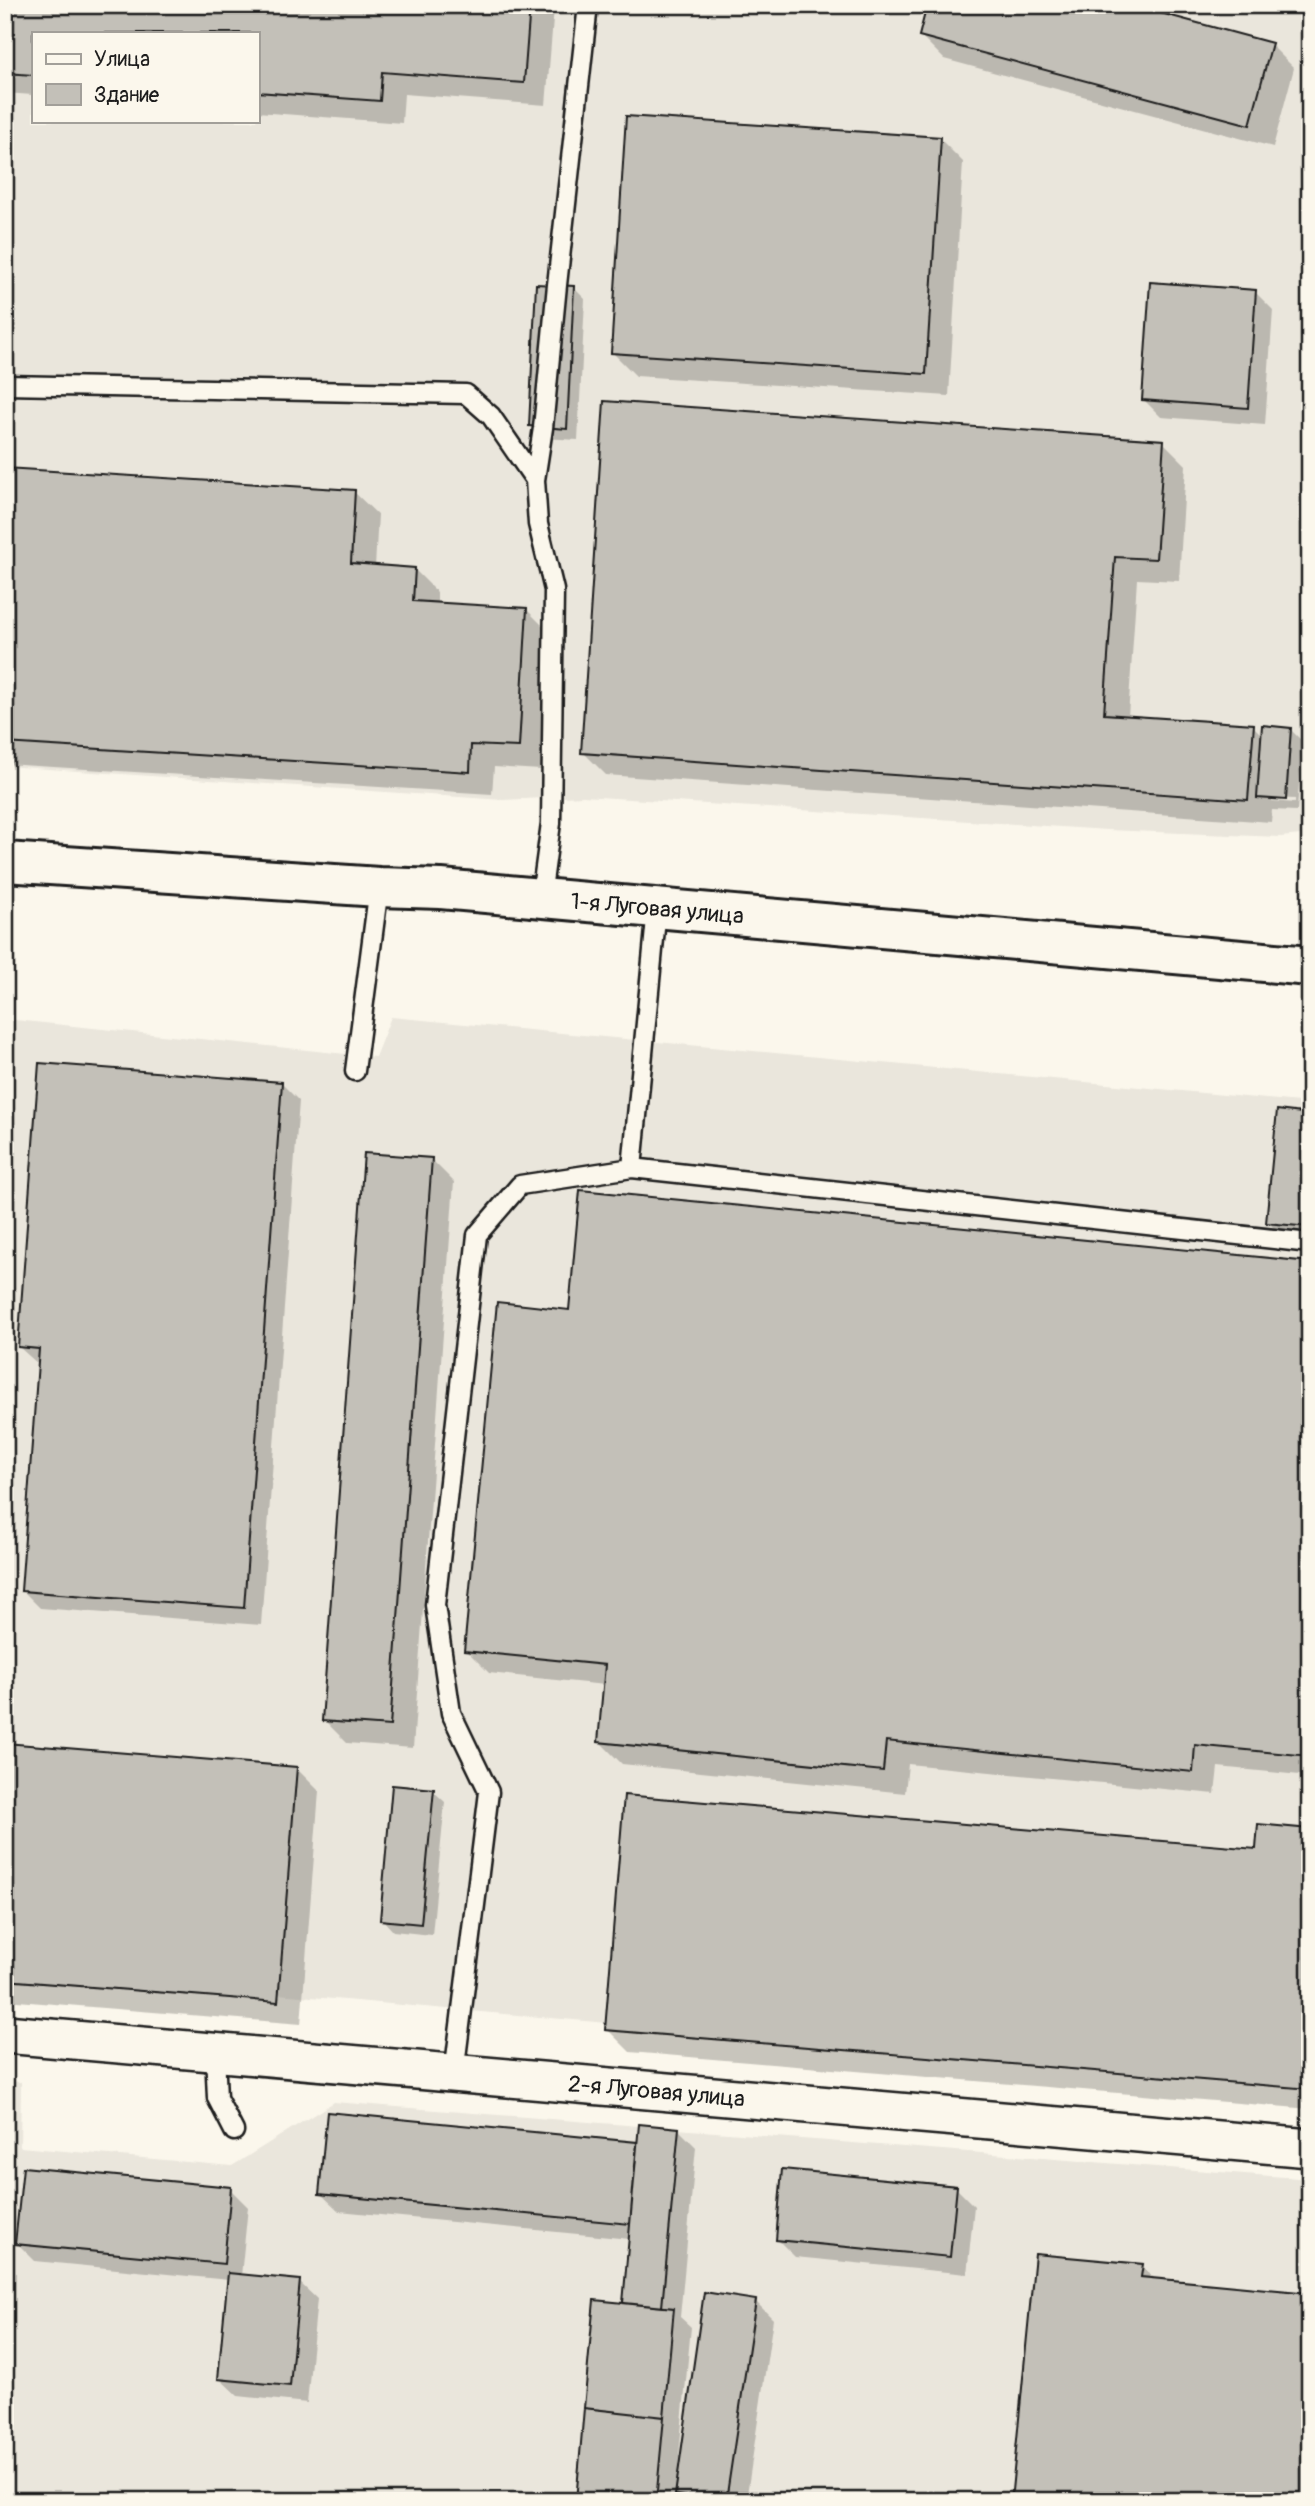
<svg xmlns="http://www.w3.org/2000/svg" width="1315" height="2506" font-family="Pangolin,sans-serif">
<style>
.built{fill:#eae6dc;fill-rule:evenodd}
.shadow{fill:#0003;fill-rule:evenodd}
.building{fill:#c3c0b8;stroke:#1c1c1c;stroke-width:2}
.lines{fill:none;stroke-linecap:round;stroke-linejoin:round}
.service-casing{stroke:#1c1c1c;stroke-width:23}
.minor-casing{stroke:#1c1c1c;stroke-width:42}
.secondary-casing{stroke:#1c1c1c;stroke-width:44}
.service{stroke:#fbf7ec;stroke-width:18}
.minor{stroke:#fbf7ec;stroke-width:37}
.secondary{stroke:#fbf7ec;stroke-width:38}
.labels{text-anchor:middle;stroke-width:5;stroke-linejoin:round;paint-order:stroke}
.street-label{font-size:23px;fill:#1c1c1c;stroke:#fbf7ec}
</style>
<rect width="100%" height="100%" fill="#fbf7ec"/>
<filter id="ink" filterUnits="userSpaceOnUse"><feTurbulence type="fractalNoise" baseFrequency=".0143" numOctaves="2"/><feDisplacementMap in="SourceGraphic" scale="14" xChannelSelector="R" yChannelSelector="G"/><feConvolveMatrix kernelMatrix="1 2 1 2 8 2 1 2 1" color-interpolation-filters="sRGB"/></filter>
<g filter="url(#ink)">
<!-- built -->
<path class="built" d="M5 5H1310V834L1281 837 1107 830 583 796 503 800 5 766ZM33 33H257V121H33Z
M391 1017 1310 1103V2085L5 1970V1019L375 1057Z
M5 2081 21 2082 20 2147 232 2166 334 2102 1310 2179V2501H5Z"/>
<!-- shadow -->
<path class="shadow" d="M5 5H552L554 7 546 105 404 94 402 123 257 112V33H33V95L5 93Z
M921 36 1271 45 1294 68 1273 147 944 59Z
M940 139 963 162 949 396 636 376 613 353Z
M573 287 585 299 578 440 543 438 531 426Z
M1255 292 1273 310 1265 425 1161 417 1143 399Z
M1163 442 1186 465 1179 581 1137 579 1128 717 1253 726 1263 736 1290 729 1302 741 1297 811 1272 810 1271 822 606 775 583 752ZM1272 798 1295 799V803L1272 801Z
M5 470 354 492 378 515 375 567 414 569 437 592V604L527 610 550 633 541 770 494 767 492 794 5 764Z
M281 1083 299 1101 261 1625 40 1608 22 1590 39 1365 19 1347Z
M1310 1115V1247L1291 1245 1268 1222Z
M431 1159 454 1182 413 1748 347 1743 324 1720Z
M1310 1264V1776L1218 1767 1215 1794 908 1764 905 1793 622 1764 599 1741 605 1685 489 1673 466 1650 571 1311Z
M5 1744 296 1768 319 1791 301 2024 5 2000Z
M433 1791 445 1802 432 1935 393 1931 382 1919Z
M1310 1830V2109L630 2052 607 2029 1258 1851Z
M328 2114 639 2144 678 2129 696 2147 680 2317 691 2327 679 2455H682L755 2301 773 2319 746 2501H683L676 2493 675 2501H577L624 2305 630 2239 339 2211 321 2194Z
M956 2188 974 2206 967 2274 795 2257 777 2239Z
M230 2189 248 2207 241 2276 299 2282 317 2299 307 2403 238 2396 220 2379 229 2280 35 2261 17 2243Z
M1142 2266 1156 2280 1013 2501Z"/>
<!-- building -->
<path class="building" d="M5 5H530L524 83 382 72 380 101 257 92V33H33V75L5 73Z
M927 5H1131L1272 43 1250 125 919 36Z
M626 116 941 137 926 374 611 353Z
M1150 282 1256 290 1248 408 1142 400Z
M536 284 574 286 567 429 529 426Z
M604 401 1164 440 1156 559 1115 557 1104 714 1254 724 1248 800 581 753Z
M5 468 355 490 351 563 415 568 413 601 527 608 519 747 471 745 470 772 5 743Z
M1262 725 1291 728 1286 800 1257 798Z
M39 1063 282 1082 244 1608 21 1591 39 1349 18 1347Z
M1277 1110 1310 1114V1227L1266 1223Z
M364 1153 432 1158 390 1726 322 1721Z
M580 1190 1310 1262V1756L1195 1745 1193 1772 886 1741 883 1771 598 1742 605 1665 464 1651 497 1302 569 1310Z
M5 1743 297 1767 278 2002 5 1980Z
M392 1785 434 1789 421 1924 380 1920Z
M624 1795 1256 1849 1258 1824 1310 1829V2089L605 2030Z
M327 2112 637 2142 630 2224 319 2194Z
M639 2124 679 2128 662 2307 623 2303Z
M23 2167 231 2187 224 2264 15 2244Z
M782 2169 957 2186 950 2257 776 2240Z
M1035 2254 1143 2264 1141 2277 1310 2293V2501H1011Z
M228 2273 300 2280 290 2386 218 2379Z
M704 2292 756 2300 726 2501 675 2495Z
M594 2300 674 2308 664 2417 584 2408Z
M584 2408 664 2417 656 2501H576Z"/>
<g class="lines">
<!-- service casing -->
<g class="service-casing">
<path id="service" d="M5 385 466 394 491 416 535 480 538 524 554 590 551 823 541 897
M535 480 543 428 557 285 588 5
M355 1071 379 887
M632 1168 657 908
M215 2053 217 2098 234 2131
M454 2074 489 1792 451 1713 435 1605 477 1235 520 1185 632 1168 1310 1243"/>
</g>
<!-- minor casing -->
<g class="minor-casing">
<g id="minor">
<path id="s1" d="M5 2034 1310 2148"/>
</g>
</g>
<!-- secondary casing -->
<g class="secondary-casing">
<g id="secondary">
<path id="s2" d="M5 862 379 887 441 889 1310 966"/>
</g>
</g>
<!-- service -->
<use href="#service" class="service"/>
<!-- minor -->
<use href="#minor" class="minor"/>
<!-- secondary -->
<use href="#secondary" class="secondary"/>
</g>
</g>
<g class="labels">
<!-- street labels -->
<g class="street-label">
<text dy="8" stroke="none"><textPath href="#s2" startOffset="654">1-я Луговая улица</textPath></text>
<text dy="8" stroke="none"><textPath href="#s1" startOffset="654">2-я Луговая улица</textPath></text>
</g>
</g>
<!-- margin -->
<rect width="1315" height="2506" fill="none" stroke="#fbf7ec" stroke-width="28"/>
<rect x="14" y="14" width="1287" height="2478" fill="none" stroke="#1c1c1c" stroke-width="2.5" filter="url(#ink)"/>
<!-- legend -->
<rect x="32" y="32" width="228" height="91" fill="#fbf7ec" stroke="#a29f99" stroke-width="2"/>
<rect x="46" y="54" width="35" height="10" fill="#fbf7ec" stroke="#a29f99" stroke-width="2"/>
<text x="94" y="66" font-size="21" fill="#1c1c1c">Улица</text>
<rect x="46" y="84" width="35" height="21" fill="#c3c0b8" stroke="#a29f99" stroke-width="2"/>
<text x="94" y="102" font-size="21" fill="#1c1c1c">Здание</text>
</svg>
